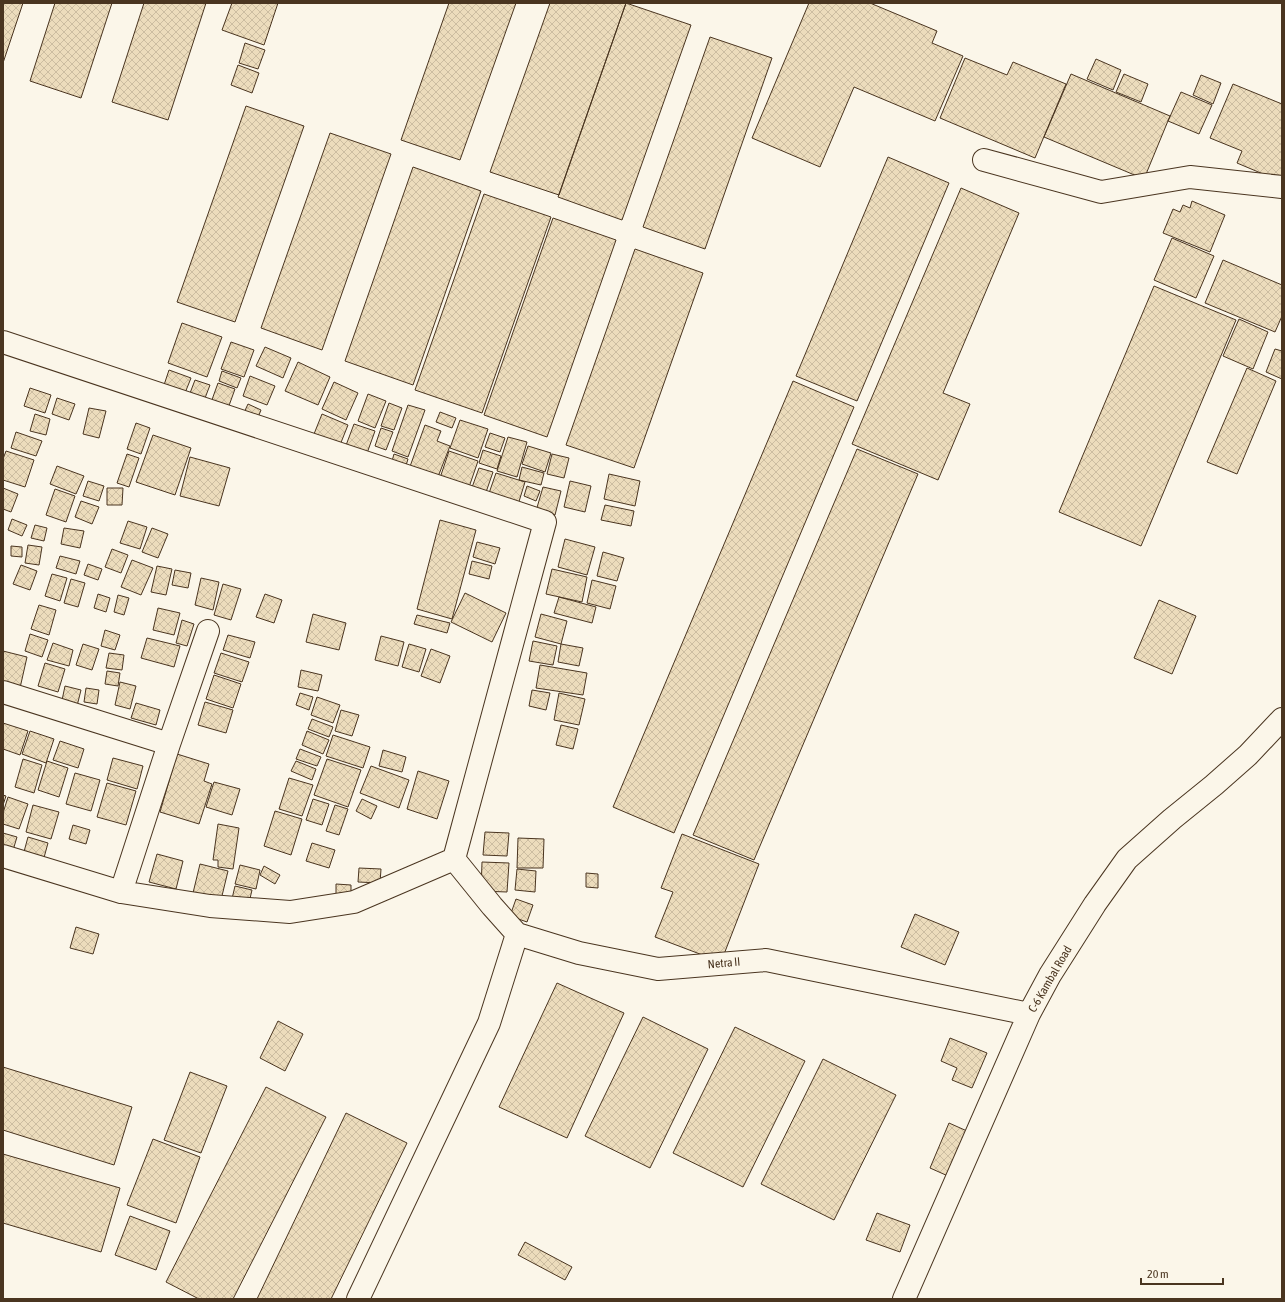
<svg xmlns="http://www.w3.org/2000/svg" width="1285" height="1302" font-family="'Asap Condensed',sans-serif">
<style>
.building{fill:url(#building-cross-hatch);stroke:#4a3520}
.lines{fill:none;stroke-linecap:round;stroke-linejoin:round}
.minor-casing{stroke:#4a3520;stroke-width:24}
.minor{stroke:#fbf6e9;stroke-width:22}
.labels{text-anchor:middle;stroke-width:3;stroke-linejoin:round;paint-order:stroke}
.street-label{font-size:12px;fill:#4a3520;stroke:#fbf6e9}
</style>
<defs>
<pattern id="building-cross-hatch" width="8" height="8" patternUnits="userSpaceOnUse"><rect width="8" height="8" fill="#ecdcbc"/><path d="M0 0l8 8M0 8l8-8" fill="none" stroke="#ccbda1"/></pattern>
</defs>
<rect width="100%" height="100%" fill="#fbf6e9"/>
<!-- building -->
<path class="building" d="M3 3H23L3 63Z
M55 3H112L81 98 30 81Z
M144 3H206L168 120 112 102Z
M232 3H278L264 45 222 30Z
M449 3H516L460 160 401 140Z
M550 3H626L559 195 490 172Z
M626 3 691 25 622 220 558 197Z
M809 3H870L937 31 932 43 963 56 935 121 854 87 820 167 752 138Z
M710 37 772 58 705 249 643 227Z
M245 43 265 50 258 69 239 63Z
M965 58 1007 75 1013 62 1066 84 1035 158 940 118Z
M1096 59 1121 70 1113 90 1087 79Z
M238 65 259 73 252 93 231 85Z
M1071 74 1170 116 1144 179 1044 137Z
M1124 74 1148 84 1141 102 1116 92Z
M1201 75 1221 83 1213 104 1193 95Z
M1233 84 1282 104V182L1237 163 1242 151 1210 138Z
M1181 92 1212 105 1199 134 1168 121Z
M246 106 304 126 235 322 177 302Z
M330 133 391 154 322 350 261 328Z
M888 157 949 183 857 401 796 376Z
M413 167 481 191 413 385 345 361Z
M961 188 1019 213 943 393 970 404 938 480 852 444Z
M484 194 551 217 482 413 415 390Z
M1192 201 1225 215 1210 252 1163 233 1173 209 1180 212 1183 205 1190 208Z
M553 218 616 240 547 437 484 415Z
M1172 238 1214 256 1196 298 1154 280Z
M635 249 703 273 634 468 566 445Z
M1223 260 1282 285V316L1275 332 1205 303Z
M1154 286 1236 320 1141 546 1059 512Z
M1239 319 1268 332 1253 369 1223 356Z
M182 323 222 337 207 377 168 363Z
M231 342 254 350 244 377 221 369Z
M265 347 291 358 283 378 256 366Z
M1275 349 1282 351V379L1266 372Z
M298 362 330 377 318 405 285 391Z
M1247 368 1276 381 1237 474 1207 462Z
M169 370 191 378 183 398 162 391Z
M222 371 241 378 237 388 219 381Z
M250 376 275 386 267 405 243 396Z
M195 380 210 385 202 406 187 401Z
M793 381 854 407 674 833 613 807Z
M334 382 358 393 346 420 322 409Z
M218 383 235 389 226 414 209 408Z
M30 388 51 395 45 413 24 406Z
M368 394 386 401 375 428 358 421Z
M57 398 75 404 69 420 52 414Z
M389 403 402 408 394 430 381 426Z
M248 404 261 410 255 425 241 419Z
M408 405 425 410 408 457 392 451Z
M89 408 106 411 99 438 83 434Z
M440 412 456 418 452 428 436 422Z
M35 414 50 419 46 435 30 431Z
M322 414 348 425 338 450 312 439Z
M460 420 488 429 478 458 450 448Z
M136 423 150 428 141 454 127 449Z
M354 424 375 431 366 456 345 448Z
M425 425 441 431 437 441 450 446 436 482 408 472Z
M381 428 393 432 386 450 375 446Z
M16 432 42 441 36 456 11 448Z
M490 433 505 438 500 452 485 447Z
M153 435 191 448 175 495 136 482Z
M508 437 527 442 517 477 497 471Z
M528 446 551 453 545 472 522 464Z
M857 449 918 474 754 860 693 835Z
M483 450 501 456 497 469 479 463Z
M6 451 34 460 25 487 3 480V459Z
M449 451 478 461 467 493 438 484Z
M127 454 139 458 129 487 117 483Z
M394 454 408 459 404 472 390 468Z
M552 454 569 458 564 478 547 474Z
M190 457 230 468 219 506 180 496Z
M57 466 84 476 76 494 50 484Z
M522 467 544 473 541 485 519 480Z
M479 468 493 472 484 498 470 493Z
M496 473 525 482 517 508 487 499Z
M609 474 640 481 635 506 604 499Z
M88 481 104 486 99 501 83 496Z
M570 481 591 486 585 512 564 507Z
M527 486 540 491 536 501 524 496Z
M543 487 561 491 555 515 536 511Z
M3 488 18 494 11 512 3 509Z
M107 488H123L122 505H107Z
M55 489 75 496 66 522 46 515Z
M81 501 99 507 92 524 75 517Z
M605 505 634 511 631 526 601 520Z
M12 519 27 525 22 536 8 530Z
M440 520 476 530 452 619 417 609Z
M128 521 147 527 140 549 120 543Z
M35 525 47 528 44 541 31 538Z
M64 528 84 531 80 548 61 544Z
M152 528 168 534 158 558 142 552Z
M565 539 595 547 587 575 558 567Z
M477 542 500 548 495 564 473 557Z
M28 545 42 547 39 565 25 563Z
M11 546 22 547V557L11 556Z
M112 549 128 555 121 573 105 567Z
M603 552 624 558 617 581 597 576Z
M60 556 80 561 76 574 56 568Z
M132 560 153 568 141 595 121 587Z
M472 561 492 566 489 579 469 574Z
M88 564 102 569 98 580 84 575Z
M21 565 37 571 30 590 13 584Z
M157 566 172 569 166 595 151 592Z
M552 569 587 577 582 602 546 594Z
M175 570 191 573 188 588 172 585Z
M52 574 67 578 60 601 45 596Z
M201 578 219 582 213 610 195 605Z
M71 579 85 583 78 607 64 603Z
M592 580 616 586 610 609 587 603Z
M223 584 241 589 231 620 214 615Z
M465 593 506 613 492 642 451 622Z
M98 594 110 598 106 612 94 608Z
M265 594 282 600 274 623 256 617Z
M118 595 129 598 124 615 114 612Z
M559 597 596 607 592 623 554 613Z
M1159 600 1196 616 1172 674 1134 658Z
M39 605 56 610 49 635 31 629Z
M158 608 180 613 174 635 153 630Z
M313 614 346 623 339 650 306 642Z
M541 614 567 621 561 644 535 637Z
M417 615 450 623 447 633 414 624Z
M182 620 194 624 187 646 176 643Z
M105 630 120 635 115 650 101 646Z
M30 634 48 640 42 657 25 651Z
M228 635 255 642 250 658 223 650Z
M381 636 404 642 398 666 375 660Z
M147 638 180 646 174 667 141 658Z
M533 641 557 646 553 665 529 661Z
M53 643 73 650 69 666 47 660Z
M83 644 99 649 92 670 76 665Z
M409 644 426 649 419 672 402 667Z
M561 644 583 648 579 666 558 662Z
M431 649 450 656 440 683 421 676Z
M3 651 27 657 20 688 3 684Z
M109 653 124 655 122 670 106 668Z
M221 653 249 662 242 682 214 673Z
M45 663 65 669 58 692 38 686Z
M540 665 587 673 583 695 536 688Z
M301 670 322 675 318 691 298 687Z
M107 671 120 673 118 686 105 684Z
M214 675 241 684 233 708 206 699Z
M120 682 136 686 130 709 115 705Z
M65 686 81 690 76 710 61 705Z
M86 688 99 690 97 704 84 702Z
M532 690 550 693 546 710 529 706Z
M300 693 313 697 309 710 296 705Z
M559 693 585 699 579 725 554 720Z
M317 697 340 705 333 723 311 715Z
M205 702 233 710 226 733 198 725Z
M136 703 160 710 156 725 131 718Z
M341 710 359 715 352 736 335 731Z
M312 719 333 727 329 737 308 729Z
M3 723 28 731 20 755 3 749Z
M561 725 578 729 573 749 556 745Z
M30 731 54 739 46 763 22 754Z
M307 731 329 740 323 754 302 745Z
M333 735 370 747 363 768 326 756Z
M60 741 84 749 78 768 53 760Z
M300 749 321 757 317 766 296 759Z
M383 750 406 757 402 772 379 766Z
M177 754 209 764 204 781 212 784 199 824 160 812Z
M113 758 143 766 137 789 107 780Z
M23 759 42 765 34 793 15 787Z
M327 759 361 770 348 807 314 795Z
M47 761 68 768 59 797 38 790Z
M296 761 316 769 312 780 291 771Z
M371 766 409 780 399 808 360 793Z
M418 771 449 781 437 819 407 809Z
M75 773 100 780 91 811 66 804Z
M289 778 313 785 302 816 279 809Z
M214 782 240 789 232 815 206 807Z
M107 783 136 791 126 825 97 817Z
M3 795 6 796 3 805Z
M8 797 28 804 19 829 3 824V813Z
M313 799 329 804 322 825 306 820Z
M362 799 377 806 371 819 356 811Z
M33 805 59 812 51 839 26 832Z
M335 805 348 809 339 835 326 831Z
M275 811 302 819 291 855 264 846Z
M218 824 239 828 233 869 218 867V860H213Z
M73 825 90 830 86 844 69 839Z
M485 832 509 833 507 856 483 855Z
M3 833 17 837 11 857 3 854Z
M682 834 759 864 721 962 655 937 673 892 661 888Z
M28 837 48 843 42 865 22 859Z
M518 838 544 839 543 868H517Z
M312 843 335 850 329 868 306 861Z
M157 854 183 861 176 889 149 882Z
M482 862 509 863 507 892 481 891Z
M200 864 228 871 221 900 193 893Z
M240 865 260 870 256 889 235 884Z
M264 866 280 875 275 884 260 875Z
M359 868 381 869 380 883 358 882Z
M517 869 536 871 535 892 515 890Z
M586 873 598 874V888L586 887Z
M336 884 351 885V901L336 900Z
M235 886 252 890 248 907 231 903Z
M516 899 533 905 527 922 510 916Z
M915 914 959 932 945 965 901 947Z
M76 927 99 934 93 954 70 948Z
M557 983 624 1013 567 1138 499 1107Z
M643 1017 708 1049 650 1168 585 1136Z
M278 1021 303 1034 285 1071 260 1058Z
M735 1027 805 1061 743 1187 673 1153Z
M950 1038 987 1053 972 1088 952 1080 957 1068 941 1061Z
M823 1059 896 1095 834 1220 761 1184Z
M3 1067 132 1107 114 1165 3 1130Z
M190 1072 227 1086 201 1153 164 1140Z
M266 1087 326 1117 233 1299H199L166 1282Z
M346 1113 407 1143 331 1299H257Z
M949 1123 967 1131 948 1176 930 1168Z
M153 1139 200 1157 176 1223 127 1205Z
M3 1154 120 1188 101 1252 3 1223Z
M877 1213 910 1225 900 1252 866 1240Z
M130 1216 170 1231 156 1270 115 1255Z
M525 1242 572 1267 565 1280 518 1255Z"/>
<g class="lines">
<!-- minor casing -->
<g class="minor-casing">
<path id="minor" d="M984 160 1101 192 1190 177 1282 187
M3 342 545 522 454 859
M3 692 169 744
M3 856 121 892 210 906 290 912 354 902 454 859
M454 859 492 906 517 934 579 953 658 969 766 960 1029 1014
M121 892 169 744 208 631
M358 1299 489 1023 517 934
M904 1299 1029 1014 1050 975 1095 904 1127 859 1172 819 1214 785 1248 755 1282 719"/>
</g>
<!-- minor -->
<use href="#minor" class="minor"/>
</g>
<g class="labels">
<!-- street labels -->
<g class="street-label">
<text transform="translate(724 963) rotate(-5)" y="4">Netra II</text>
<text transform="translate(1050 979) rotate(-60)" y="4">C-6 Kambal Road</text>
</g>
</g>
<!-- border -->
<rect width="1285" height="1302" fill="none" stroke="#4a3520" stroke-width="8"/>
<!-- scale -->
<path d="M1141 1278v6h82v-6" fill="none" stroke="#4a3520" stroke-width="2"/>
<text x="1147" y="1278" font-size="12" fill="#4a3520" stroke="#fbf6e9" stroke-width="3" paint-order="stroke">20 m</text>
</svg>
